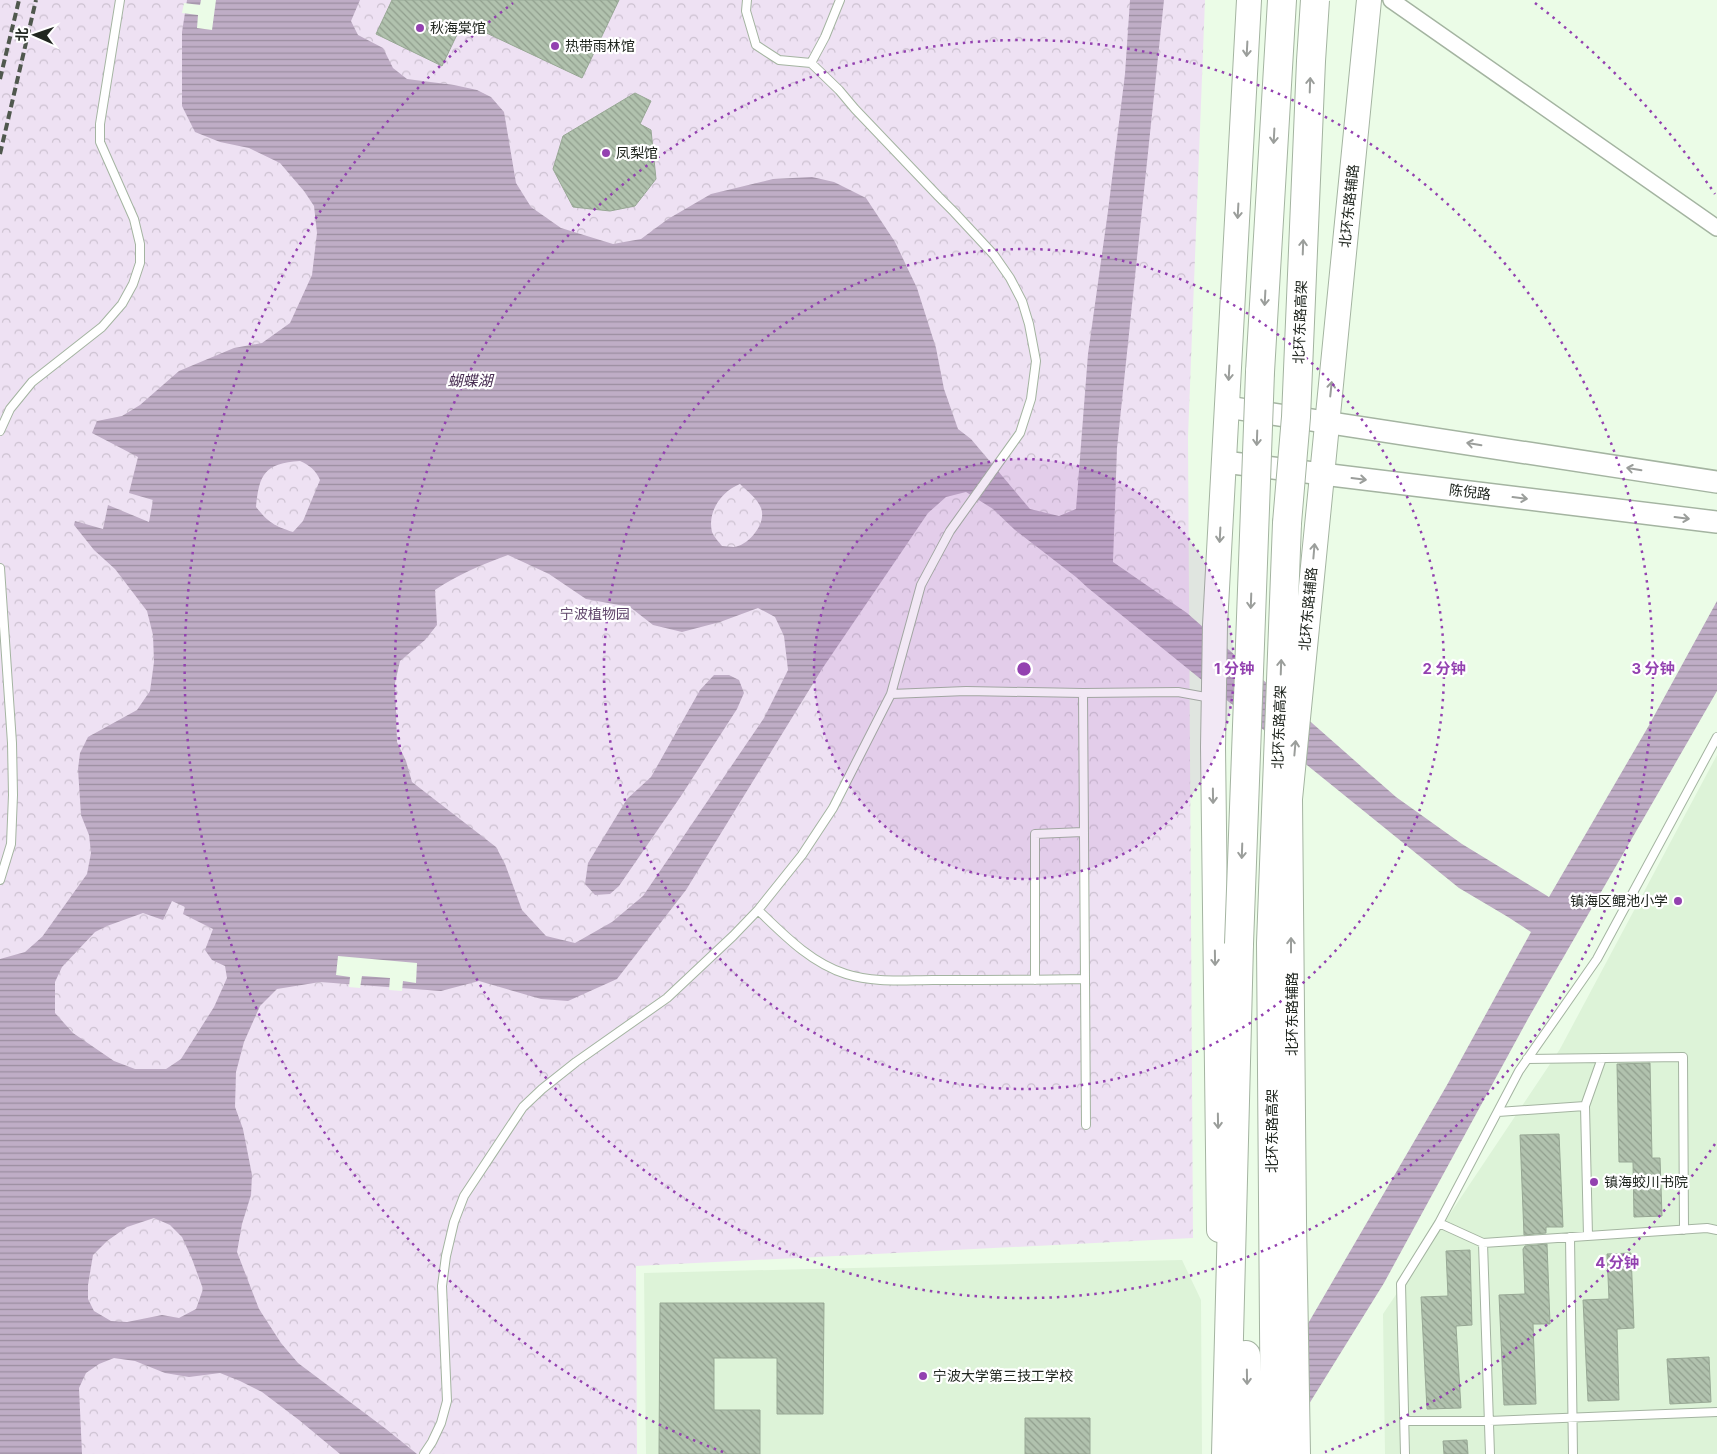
<svg xmlns="http://www.w3.org/2000/svg" width="1717" height="1454" font-family="Inter,'Noto Sans SC',sans-serif">
<style>
.built{fill:#ddf3d8}
.park{fill:url(#park-crowns)}
.water{fill:url(#water-rules);fill-rule:evenodd}
.pier{fill:#ebfce7}
.building{fill:url(#building-back-hatch);stroke:#98a895}
.lines{fill:none;stroke-linecap:round;stroke-linejoin:round}
.lane-casing{stroke:#a4b4a1;stroke-width:10}
.street-casing{stroke:#a4b4a1;stroke-width:18}
.secondary-casing{stroke:#a4b4a1;stroke-width:24}
.primary-casing{stroke:#a4b4a1;stroke-width:26}
.highway-casing{stroke:#a4b4a1;stroke-width:30}
.lane{stroke:#fff;stroke-width:8}
.street{stroke:#fff;stroke-width:15}
.secondary{stroke:#fff;stroke-width:21}
.primary{stroke:#fff;stroke-width:24}
.highway{stroke:#fff;stroke-width:28}
.rail{stroke:#50584e;stroke-width:4;stroke-dasharray:8 4;stroke-linecap:butt}
.highway-bridge-casing{stroke:#a4b4a1;stroke-width:30;stroke-linecap:butt}
.highway-bridge{stroke:#fff;stroke-width:28}
.oneway{stroke:#9b9e9b}
.ring{fill:none;stroke:#9341b0;stroke-width:2.5;stroke-dasharray:2.5 5}
.poi-dot{fill:#9341b0;stroke:#fff;stroke-width:2}
.labels{text-anchor:middle;stroke-width:4.5;stroke-linejoin:round;paint-order:stroke}
.poi-label{font-size:14px;fill:#212720;stroke:#fff;text-anchor:start}
.street-label{font-size:14px;fill:#212720;stroke:#fff}
.park-label{font-size:14px;fill:#5f446a;stroke:#fff}
.water-label{font-size:15px;font-style:italic;fill:#472c51;stroke:#fff}
.centre{fill:#9341b0;stroke:#fff;stroke-width:2.5}
.ring-label{font-size:15px;text-anchor:middle;font-weight:bold;fill:#9341b0;stroke:#fff;stroke-width:4.5;stroke-linejoin:round;paint-order:stroke}
</style>
<defs>
<pattern id="park-crowns" width="20" height="18" patternUnits="userSpaceOnUse" patternTransform="scale(1.25)"><rect width="20" height="18" fill="#eee1f3"/><path d="M2 6a3 3 0 1 1 6 0M12 15a3 3 0 1 1 6 0" fill="none" stroke="#ccc1d0"/></pattern>
<pattern id="water-rules" width="6" height="5" patternUnits="userSpaceOnUse" patternTransform="scale(1.25)"><rect width="6" height="5" fill="#bfadc6"/><path d="M0 2.5h6" fill="none" stroke="#9b8da0"/></pattern>
<pattern id="building-back-hatch" width="6" height="6" patternUnits="userSpaceOnUse" patternTransform="scale(1.25)"><rect width="6" height="6" fill="#b1c2ae"/><path d="M-1 5l2 2M0 0l6 6M5-1l2 2" fill="none" stroke="#909e8d"/></pattern>
</defs>
<rect width="100%" height="100%" fill="#ebfce7"/>
<!-- built -->
<path class="built" d="M1717 755V1454H1385L1383 1314 1560 1049Z
M1182 1260 1201 1300 1202 1454H646L644 1273Z"/>
<!-- park -->
<path class="park" d="M0 0H1205L1188 437 1193 1238 636 1266 637 1454H0Z"/>
<!-- water -->
<path class="water" d="M187 0H360L351 21 358 35 383 48 393 68 407 79 454 85 477 90 491 97 504 112 516 183 531 207 561 228 613 244 641 239 668 219 711 194 773 179 812 177 834 182 866 198 895 242 917 288 936 348 944 389 958 429 971 439 1030 509 1059 516 1076 509 1088 354 1108 211 1125 74 1130 0H1164L1117 448 1113 562 1187 613 1396 797 1462 844 1549 897 1648 727 1717 601V691L1529 1017 1384 1283 1278 1454H1232L1447 1085 1531 932 1508 917 1459 888 1088 588 1076 577 1015 530 993 509 966 492 946 497 928 513 822 669 686 890 617 979 568 1001 541 999 479 981 441 991 320 982 277 989 260 1006 244 1042 236 1072 235 1107 243 1129 252 1175 251 1195 242 1224 237 1252 259 1309 281 1343 298 1363 386 1429 417 1454H340L299 1420 262 1392 240 1381 220 1373 189 1377 165 1373 135 1361 114 1358 99 1364 86 1373 79 1388 82 1454H0V959L25 952 42 937 87 874 91 853 89 835 81 815 78 769 80 753 88 737 137 710 150 691 154 662 153 635 147 611 115 569 94 550 74 525 75 521 103 529 108 505 149 522 153 500 129 493 138 457 92 433 97 421 122 416 140 405 179 371 234 348 262 343 290 323 312 275 317 233 314 206 304 191 280 163 249 148 220 142 195 132 182 106V32ZM300 461C309 465 316 470 320 480L303 521 293 532C274 526 268 522 256 507 259 474 265 463 300 461ZM740 484C747 491 757 498 761 508 767 523 749 545 734 547 730 547 726 546 722 546 719 542 714 537 712 532 707 511 722 491 740 484ZM508 555 549 574 586 599 630 607 653 625 682 632 720 622 758 608 775 617 784 636 788 670 764 718 643 896 612 922 575 943 546 936 522 910 505 864 496 847 412 782 406 761 397 742 395 683 400 661 425 640 437 625 435 590C457 575 483 564 508 555ZM172 901 185 907 183 914 213 929 205 950 212 960 225 966 227 978 214 1007 181 1059 166 1069H135L114 1061 73 1033 55 1013V982L62 967 95 932 107 926 143 913 163 920ZM154 1218 170 1225 182 1237 192 1259 203 1289 196 1309 179 1318 162 1315 127 1322 111 1321 94 1311 88 1299V1285L93 1255 107 1241 127 1227Z
M714 675H729L739 680 744 693 737 709 681 796 619 886 610 894 595 895 585 884 588 863 627 799 651 777 700 690Z"/>
<!-- pier -->
<path class="pier" d="M201 0H216L212 30 197 28 198 15 182 13 184 3 200 5Z
M338 956 417 963 416 983 403 981 402 991 389 990 390 978 362 976 360 988 349 987 350 977 336 975Z"/>
<!-- building -->
<path class="building" d="M392 0H619L582 78 463 22 442 66 376 34Z
M635 93 651 101 640 124 651 130 656 179 635 206 610 211 573 207 553 169 563 136Z
M1650 1063 1652 1158H1660L1662 1216 1634 1217 1633 1162H1619L1617 1064Z
M1559 1134 1563 1227H1546V1233L1524 1235 1520 1135Z
M1547 1244 1550 1324H1533L1536 1404 1504 1405 1499 1295 1525 1294 1523 1249 1525 1246Z
M1470 1250 1472 1325 1456 1326 1461 1408 1427 1409 1421 1297 1448 1296 1446 1251Z
M1631 1253 1634 1328 1617 1329 1619 1400 1588 1401 1583 1300 1609 1299 1607 1254Z
M660 1303H824L823 1414H777V1358H714V1410H760V1454H659Z
M1709 1357 1711 1402 1670 1404 1667 1359Z
M1025 1418H1090V1454H1025Z
M1467 1440 1468 1454H1444L1443 1441Z"/>
<g class="lines">
<!-- lane casing -->
<g class="lane-casing">
<path id="lane" d="M811 63 825 37 840 0
M0 431 10 409 32 382 102 327 122 304 133 284 140 263V244L134 219 100 142V124L120 0
M0 568 12 743 13 795 11 844 0 880
M891 694 966 691 1083 693 1178 692 1211 698
M758 910C784 935 811 963 846 974 874 983 904 980 933 980 983 980 1034 980 1085 979L1083 693
M1085 979 1086 1125
M1035 980V834L1083 832
M1527 1059 1683 1057 1684 1230
M1585 1106 1602 1058
M1498 1112 1585 1106 1588 1236
M1439 1223 1483 1243 1707 1228 1717 1230
M1570 1237 1573 1454
M1483 1243 1490 1454
M1405 1421H1489L1717 1412
M424 1454 432 1442 441 1423 447 1401 442 1286 446 1256 454 1222 464 1196 523 1107 542 1089 576 1062 667 998 733 936 758 910 802 855 833 808 891 694 921 585 950 531 1020 433 1031 399 1036 361 1029 324 1022 301 1010 278 994 255 954 212 939 197 855 109 839 90 811 63 779 60 756 45 746 11 747 0
M1405 1454 1401 1284 1439 1223 1519 1071 1597 959 1717 737"/>
</g>
<!-- street casing -->
<g class="street-casing">
<path id="street" d="M1391 0 1717 228"/>
</g>
<!-- secondary casing -->
<g class="secondary-casing">
<path id="secondary" d="M1227 407 1717 482
M1224 462 1717 522"/>
</g>
<!-- primary casing -->
<g class="primary-casing">
<path id="primary" d="M1219 1230 1213 747 1215 625 1249 0
M1298 1454 1294 1221 1290 799 1369 0"/>
</g>
<!-- highway casing -->
<g class="highway-casing">
<path id="highway" d="M1260 372 1282 0
M1246 1355 1248 1454
M1226 1454 1239 944
M1275 1454 1271 943 1287 523"/>
</g>
<!-- lane -->
<use href="#lane" class="lane"/>
<!-- street -->
<use href="#street" class="street"/>
<!-- secondary -->
<use href="#secondary" class="secondary"/>
<!-- primary -->
<use href="#primary" class="primary"/>
<!-- highway -->
<use href="#highway" class="highway"/>
<!-- rail -->
<path class="rail" d="M0 79 19 0
M0 154 36 0"/>
<!-- highway-bridge casing -->
<g class="highway-bridge-casing">
<path id="highway-bridge" d="M1287 523 1296 417 1311 61 1315 0
M1239 944 1260 372"/>
</g>
<!-- highway-bridge -->
<use href="#highway-bridge" class="highway-bridge"/>
</g>
<!-- one-way arrows -->
<defs><path id="oneway-shaft" d="M-6 0H5M1.5-3L5.5 0L1.5 3" fill="none" stroke-width="1.6" stroke-linecap="round" stroke-linejoin="round" transform="scale(1.25)"/></defs>
<g class="oneway">
<use href="#oneway-shaft" transform="translate(1247 49) rotate(93)"/>
<use href="#oneway-shaft" transform="translate(1310 85) rotate(-88)"/>
<use href="#oneway-shaft" transform="translate(1274 136) rotate(93)"/>
<use href="#oneway-shaft" transform="translate(1238 211) rotate(93)"/>
<use href="#oneway-shaft" transform="translate(1303 247) rotate(-88)"/>
<use href="#oneway-shaft" transform="translate(1265 298) rotate(93)"/>
<use href="#oneway-shaft" transform="translate(1229 373) rotate(93)"/>
<use href="#oneway-shaft" transform="translate(1331 389) rotate(-84)"/>
<use href="#oneway-shaft" transform="translate(1257 438) rotate(92)"/>
<use href="#oneway-shaft" transform="translate(1474 444) rotate(-171)"/>
<use href="#oneway-shaft" transform="translate(1634 469) rotate(-171)"/>
<use href="#oneway-shaft" transform="translate(1359 479) rotate(7)"/>
<use href="#oneway-shaft" transform="translate(1520 498) rotate(7)"/>
<use href="#oneway-shaft" transform="translate(1682 518) rotate(7)"/>
<use href="#oneway-shaft" transform="translate(1220 535) rotate(93)"/>
<use href="#oneway-shaft" transform="translate(1314 551) rotate(-85)"/>
<use href="#oneway-shaft" transform="translate(1251 601) rotate(92)"/>
<use href="#oneway-shaft" transform="translate(1281 667) rotate(-88)"/>
<use href="#oneway-shaft" transform="translate(1295 748) rotate(-85)"/>
<use href="#oneway-shaft" transform="translate(1213 796) rotate(89)"/>
<use href="#oneway-shaft" transform="translate(1242 851) rotate(92)"/>
<use href="#oneway-shaft" transform="translate(1291 945) rotate(-90)"/>
<use href="#oneway-shaft" transform="translate(1215 958) rotate(89)"/>
<use href="#oneway-shaft" transform="translate(1218 1121) rotate(89)"/>
<use href="#oneway-shaft" transform="translate(1247 1377) rotate(89)"/>
</g>
<!-- distance rings -->
<circle cx="1024" cy="669" r="210" fill="#9341b0" fill-opacity=".12"/>
<g class="ring">
<circle cx="1024" cy="669" r="210"/>
<circle cx="1024" cy="669" r="420"/>
<circle cx="1024" cy="669" r="629"/>
<path d="M1715 1144A839 839 0 0 1 1325 1452M723 1452A839 839 0 0 1 513 3M1535 3A839 839 0 0 1 1715 194"/>
</g>
<!-- markers -->
<g class="poi-dot">
<circle cx="420" cy="28" r="5"/>
<circle cx="555" cy="46" r="5"/>
<circle cx="606" cy="153" r="5"/>
<circle cx="1678" cy="901" r="5"/>
<circle cx="1594" cy="1182" r="5"/>
<circle cx="923" cy="1376" r="5"/>
</g>
<g class="labels">
<!-- poi labels -->
<g class="poi-label">
<text x="430" y="33">秋海棠馆</text>
<text x="565" y="51">热带雨林馆</text>
<text x="616" y="158">凤梨馆</text>
<text x="1668" y="906" text-anchor="end">镇海区鲲池小学</text>
<text x="1604" y="1187">镇海蛟川书院</text>
<text x="933" y="1381">宁波大学第三技工学校</text>
</g>
<!-- street labels -->
<g class="street-label">
<text transform="translate(1349 206) rotate(-84)" y="5">北环东路辅路</text>
<text transform="translate(1300 322) rotate(-88)" y="5">北环东路高架</text>
<text transform="translate(1470 492) rotate(7)" y="5">陈倪路</text>
<text transform="translate(1308 609) rotate(-85)" y="5">北环东路辅路</text>
<text transform="translate(1279 727) rotate(-88)" y="5">北环东路高架</text>
<text transform="translate(1292 1014) rotate(-90)" y="5">北环东路辅路</text>
<text transform="translate(1272 1131) rotate(-90)" y="5">北环东路高架</text>
</g>
<!-- park labels -->
<g class="park-label">
<text x="595" y="619">宁波植物园</text>
</g>
<!-- water labels -->
<g class="water-label">
<text x="470" y="386">蝴蝶湖</text>
</g>
</g>
<circle cx="1024" cy="669" r="8" class="centre"/>
<g class="ring-label">
<text x="1234" y="674">1 分钟</text>
<text x="1444" y="674">2 分钟</text>
<text x="1653" y="674">3 分钟</text>
<text x="1617" y="1268">4 分钟</text>
</g>
<!-- north arrow -->
<g transform="translate(35 35) rotate(272)" stroke="#ffffff" stroke-width="4" paint-order="stroke">
<path d="M0-4L9 19L0 12L-9 19Z" fill="#212720"/>
<text y="-8" font-size="14" font-weight="bold" text-anchor="middle" fill="#212720">北</text>
</g>
</svg>
